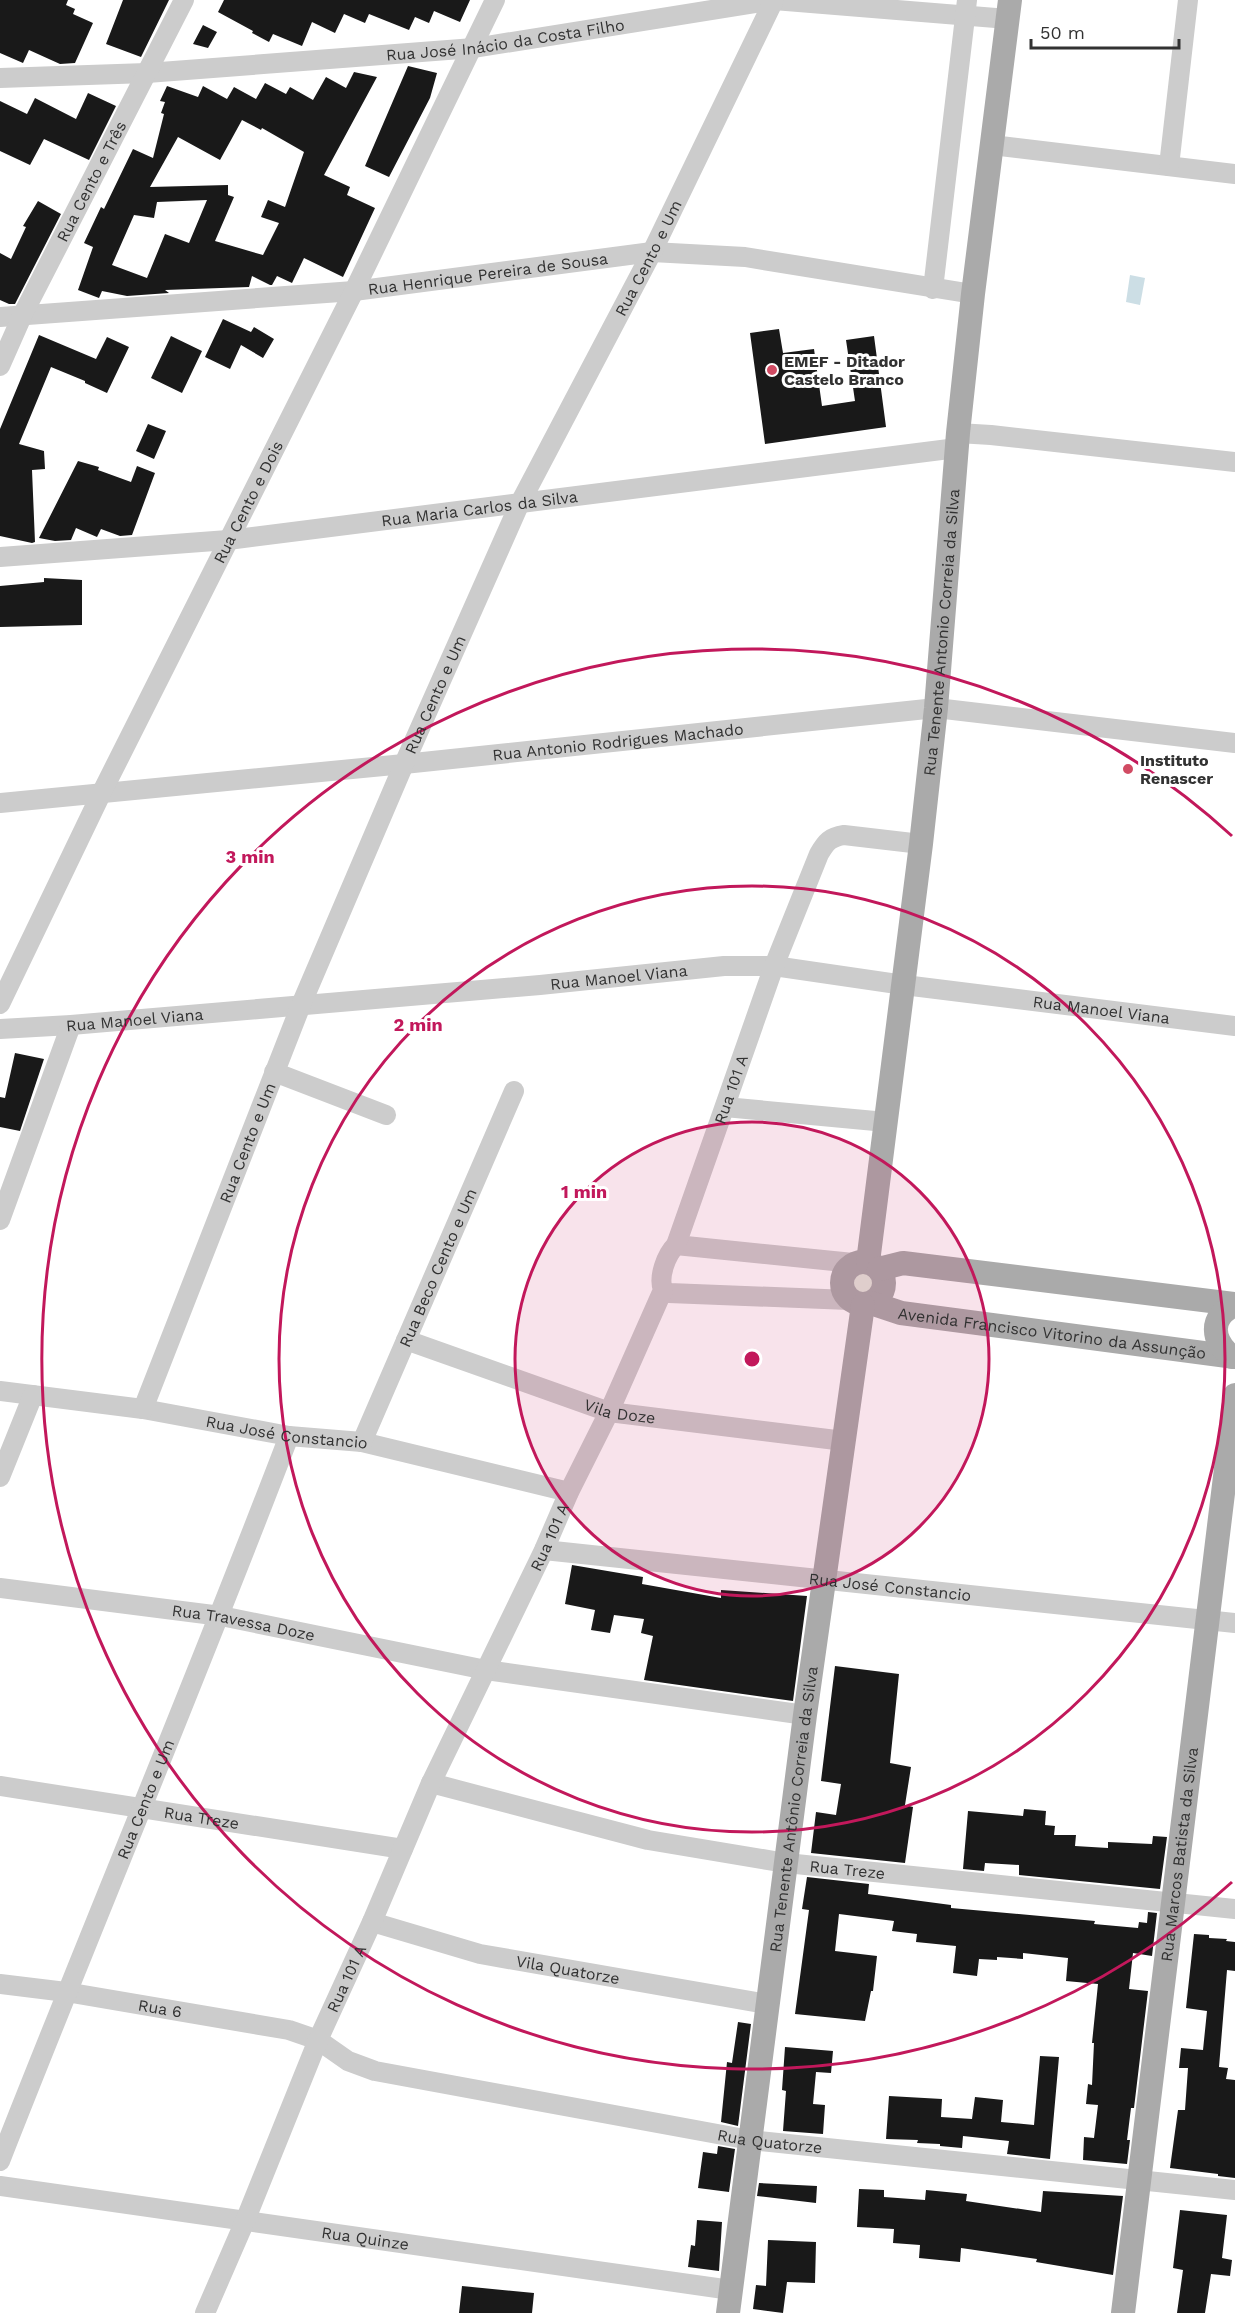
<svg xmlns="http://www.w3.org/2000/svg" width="1235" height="2313" font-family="'Work Sans',sans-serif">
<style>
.green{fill:#e3e7dc}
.water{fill:#ccdee5}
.building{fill:#191919;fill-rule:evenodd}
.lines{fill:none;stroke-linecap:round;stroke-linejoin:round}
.minor{stroke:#ccc;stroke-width:20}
.major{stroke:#aaa;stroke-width:24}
.ring{fill:none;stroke:#c2185b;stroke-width:3}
.poi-dot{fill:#d14b63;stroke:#fff;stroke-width:2}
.labels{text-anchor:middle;stroke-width:6;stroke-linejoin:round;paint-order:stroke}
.street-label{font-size:16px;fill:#323232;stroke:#fff}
.poi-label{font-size:16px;font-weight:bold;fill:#323232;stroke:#fff;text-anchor:start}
.centre{fill:#c2185b;stroke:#fff;stroke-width:3}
.ring-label{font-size:18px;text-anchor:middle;font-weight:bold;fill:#c2185b;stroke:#fff;stroke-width:6;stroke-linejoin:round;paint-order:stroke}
</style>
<rect width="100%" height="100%" fill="#fff"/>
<!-- green -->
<path class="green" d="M862 1266 879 1280 878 1291 869 1298 851 1294C843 1280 850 1273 862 1266Z"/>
<!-- water -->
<path class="water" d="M1130 275 1145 278 1140 305 1126 302Z"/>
<!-- building -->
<path class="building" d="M0 0H68L66 5 75 9 73 14 93 23 75 63 60 64 29 50 23 63 0 53Z
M123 0H169L141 57 106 44Z
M224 0H470L460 22 434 11 429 23 415 17 409 30 369 14 365 23 344 14 335 33 312 22 302 46 273 34 269 42 252 33 253 31 218 12Z
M203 25 217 32 208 48 193 44Z
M408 66 437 73 430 98 389 177 365 166Z
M354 72 377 77 324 175 350 187 347 195 375 208 343 277 304 258 292 283 277 276 272 285H270L252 276 249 287 165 290 169 293 127 296 102 291 99 298 78 290 93 247 84 243 101 207 104 209 133 149 153 158 164 114 161 113 165 102 160 101 167 86 198 97 203 86 227 99 234 87 256 99 265 83 286 94 290 87 313 100 326 77 346 88ZM242 120 261 130 262 128 304 152 285 207 268 200 261 217 279 223 263 255 215 241 234 197 228 195V185L150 187 178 137 220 160ZM207 200 189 243 165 234 147 278 112 265 134 215 154 218 157 202Z
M88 93 116 106 89 160 44 139 30 165 0 151V101L27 114 35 98 76 119Z
M38 201 61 214 15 304H9L0 300V253L11 259 26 227 23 226Z
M223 319 251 332 254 327 274 339 263 358 241 345 230 369 205 357Z
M779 329 783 353 814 349 822 406 855 401 846 340 874 336 886 427 765 444 750 333Z
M39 335 96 359 107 337 129 347 107 393 85 383V381L51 367 19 444 44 451 45 469 32 470 35 542 32 543 0 536V429Z
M171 336 202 351 182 393 151 378Z
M148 424 166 431 154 459 136 451Z
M78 461 99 467 98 470 131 482 137 466 155 473 132 535 120 536 101 529 97 537 76 528 71 540 55 541 39 538Z
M44 578 82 580V625L0 627V586L44 582Z
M15 1053 44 1059 20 1131 0 1127V1097L5 1098Z
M572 1565 643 1577 642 1584 721 1598V1590L807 1596 793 1701 644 1680 653 1636 641 1633 644 1619 614 1615 610 1633 591 1630 595 1610 565 1604Z
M835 1666 899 1674 890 1763 911 1767 905 1805 913 1807 905 1863 811 1853 816 1812 836 1815 841 1784 821 1781Z
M1024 1809 1046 1811 1045 1825 1055 1826 1054 1835H1076L1075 1846 1108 1848V1842L1152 1844 1153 1836 1167 1837 1160 1889 1019 1875V1865L985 1863 984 1871 963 1869 968 1811 1023 1816Z
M807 1877 869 1884 868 1894 951 1905V1908L1095 1921 1094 1924 1138 1928 1139 1922 1147 1923 1148 1912 1157 1913 1152 1956 1133 1953 1129 1989 1148 1991 1134 2108H1131L1127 2140H1130L1127 2164 1083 2160 1084 2137 1094 2138 1098 2105 1086 2104 1088 2084 1092 2085 1094 2043H1092L1098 1984 1066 1981 1068 1958 1023 1953V1959L997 1957V1960L979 1959 977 1976 953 1973 956 1946 916 1942 917 1934 892 1931 894 1921 839 1914 835 1951 877 1956 873 1991H871L865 2021 795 2014 809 1910 802 1909Z
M1194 1934 1209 1935V1938L1227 1939 1226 1941 1235 1942V1971L1227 1970 1219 2067 1228 2068 1226 2079 1235 2080V2178L1218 2176V2174L1170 2168 1178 2110H1185L1188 2068H1179L1181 2048 1203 2050 1207 2011 1186 2008Z
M738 2022 751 2024 738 2126 721 2122 727 2062 732 2063Z
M785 2047 833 2051 831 2073 816 2072 813 2104 825 2105 823 2134 783 2131 786 2091 782 2090Z
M1040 2056 1059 2057 1050 2159 1007 2154 1009 2141 963 2136 962 2148 940 2146V2144L917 2143 918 2140 886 2139 889 2096 942 2099 941 2117 972 2119 975 2097 1003 2100 1001 2122 1034 2125Z
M718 2146 735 2149 729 2192 698 2188 703 2152 717 2154Z
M759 2183 817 2186 816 2203 757 2196Z
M859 2189 884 2190V2197L925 2200 926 2190 967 2194 966 2201 1041 2212 1043 2191 1123 2196 1113 2275 1036 2262 1037 2259 961 2248 960 2262 919 2258 920 2245 893 2243 894 2229 857 2227Z
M1180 2210 1227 2215 1222 2258 1232 2260 1230 2276 1211 2274 1205 2313H1177L1183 2270 1173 2268Z
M697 2220 722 2222 719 2271 688 2267 691 2245 695 2246Z
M768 2240 816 2242 815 2283 787 2282 783 2313 753 2309 756 2285 766 2286Z
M462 2286 534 2293 532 2313H459Z"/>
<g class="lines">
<!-- minor -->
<g class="minor">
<path id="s1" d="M0 78 147 73 474 48 774 0 1008 19"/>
<path d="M992 145 1235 174"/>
<path d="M1169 166 1188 0"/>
<path d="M933 289 967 0"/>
<path id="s2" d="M0 317 354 291 652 252 745 257 973 294"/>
<path id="s3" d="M0 366 23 314 184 0"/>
<path d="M958 433 991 435 1235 462"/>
<path id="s4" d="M0 557 228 540 957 448"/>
<path id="s5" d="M0 803 404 764 936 708 1235 743"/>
<path id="s6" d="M0 1004 101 794 354 291 495 0"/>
<path id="s7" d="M0 1029 71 1025 540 985 724 966H774L904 985 1235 1026"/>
<path d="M274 1072 386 1115"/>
<path d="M725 1107 886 1122"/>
<path d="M0 1220 71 1025"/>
<path d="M676 1245 853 1263"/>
<path d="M663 1290 669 1293 849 1300"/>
<path id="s8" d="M406 1340 609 1412 844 1441"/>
<path id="s9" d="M0 1391 143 1409 289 1436 362 1442 569 1492"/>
<path id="s10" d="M143 1409 301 1005 404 764 519 505 652 252 774 0"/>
<path id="s11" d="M362 1442 514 1091"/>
<path d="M0 1477 33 1395"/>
<path id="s12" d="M544 1550 1235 1623"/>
<path id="s13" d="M0 1588 221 1616 486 1670 805 1715"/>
<path id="s14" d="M431 1783 648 1840 786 1863 1235 1909"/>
<path id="s15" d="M0 1786 403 1849"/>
<path id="s16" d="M372 1922 480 1954 767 2004"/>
<path id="s17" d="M0 1984 66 1992 289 2030 318 2040 348 2061 375 2071 750 2140 1235 2190"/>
<path id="s18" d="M0 2161C95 1919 196 1680 289 1436"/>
<path id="s19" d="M0 2186 731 2290"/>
<path id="s20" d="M205 2313 245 2221 318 2040 372 1922 431 1783 544 1550 569 1492 609 1412 663 1290C658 1277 666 1255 676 1245L774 966 819 854C826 842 830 837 844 835L921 844"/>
</g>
<!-- major -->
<g class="major">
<circle cx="863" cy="1283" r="21"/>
<path id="s21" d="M868 1262 921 844 936 708 958 433 973 294 1010 0"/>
<path d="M879 1269 903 1263 1235 1304"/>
<path id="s22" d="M871 1303 901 1313 1235 1357"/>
<path d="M1232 1357C1212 1341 1208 1317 1235 1305"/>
<path id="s23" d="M728 2313 805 1715 863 1305"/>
<path id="s24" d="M1123 2313 1235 1395"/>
</g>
</g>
<!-- distance rings -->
<circle cx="752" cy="1359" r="237" fill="#c2185b" fill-opacity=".12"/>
<g class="ring">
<circle cx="752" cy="1359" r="237"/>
<circle cx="752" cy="1359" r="473"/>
<path d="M1232 1882A710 710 0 1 1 1232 836"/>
</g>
<!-- markers -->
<g class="poi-dot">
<circle cx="772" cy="370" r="6"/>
<circle cx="1128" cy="769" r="6"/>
</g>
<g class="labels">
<!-- street labels -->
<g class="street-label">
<text dy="6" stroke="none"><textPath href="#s1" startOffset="507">Rua José Inácio da Costa Filho</textPath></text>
<text dy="6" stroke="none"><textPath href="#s3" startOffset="206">Rua Cento e Três</textPath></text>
<text dy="6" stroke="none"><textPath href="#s10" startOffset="1258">Rua Cento e Um</textPath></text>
<text dy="6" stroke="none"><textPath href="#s2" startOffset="490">Rua Henrique Pereira de Sousa</textPath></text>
<text dy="6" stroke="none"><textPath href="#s6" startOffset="560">Rua Cento e Dois</textPath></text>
<text dy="6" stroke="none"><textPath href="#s4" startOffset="482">Rua Maria Carlos da Silva</textPath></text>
<text dy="6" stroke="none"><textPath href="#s21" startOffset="634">Rua Tenente Antonio Correia da Silva</textPath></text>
<text dy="6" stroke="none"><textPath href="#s10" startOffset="772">Rua Cento e Um</textPath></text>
<text dy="6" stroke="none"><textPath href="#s5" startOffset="621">Rua Antonio Rodrigues Machado</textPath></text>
<text dy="6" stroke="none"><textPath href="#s7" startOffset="621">Rua Manoel Viana</textPath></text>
<text dy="6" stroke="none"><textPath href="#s7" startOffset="1107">Rua Manoel Viana</textPath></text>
<text dy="6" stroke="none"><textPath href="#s7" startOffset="135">Rua Manoel Viana</textPath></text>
<text dy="6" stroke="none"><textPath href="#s20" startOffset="1335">Rua 101 A</textPath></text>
<text dy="6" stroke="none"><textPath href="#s10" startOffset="286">Rua Cento e Um</textPath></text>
<text dy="6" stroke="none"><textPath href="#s11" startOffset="190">Rua Beco Cento e Um</textPath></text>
<text dy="6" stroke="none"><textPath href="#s22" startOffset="184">Avenida Francisco Vitorino da Assunção</textPath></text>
<text dy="6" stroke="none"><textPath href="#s8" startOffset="226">Vila Doze</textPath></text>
<text dy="6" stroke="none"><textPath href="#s9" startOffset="290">Rua José Constancio</textPath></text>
<text dy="6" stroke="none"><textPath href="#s20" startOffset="849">Rua 101 A</textPath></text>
<text dy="6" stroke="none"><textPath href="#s12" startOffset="348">Rua José Constancio</textPath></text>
<text dy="6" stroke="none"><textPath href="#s13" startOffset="246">Rua Travessa Doze</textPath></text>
<text dy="6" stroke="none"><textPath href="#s18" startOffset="390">Rua Cento e Um</textPath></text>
<text dy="6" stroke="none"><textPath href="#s23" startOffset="508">Rua Tenente Antônio Correia da Silva</textPath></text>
<text dy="6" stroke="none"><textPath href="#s15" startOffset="204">Rua Treze</textPath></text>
<text dy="6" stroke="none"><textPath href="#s24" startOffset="462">Rua Marcos Batista da Silva</textPath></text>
<text dy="6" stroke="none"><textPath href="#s14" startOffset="426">Rua Treze</textPath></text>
<text dy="6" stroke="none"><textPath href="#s16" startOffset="202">Vila Quatorze</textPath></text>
<text dy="6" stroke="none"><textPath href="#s20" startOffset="363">Rua 101 A</textPath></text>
<text dy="6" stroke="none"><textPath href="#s17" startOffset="162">Rua 6</textPath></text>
<text dy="6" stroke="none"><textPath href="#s17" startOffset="790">Rua Quatorze</textPath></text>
<text dy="6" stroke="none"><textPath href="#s19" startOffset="369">Rua Quinze</textPath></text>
</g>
<!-- poi labels -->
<g class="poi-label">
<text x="784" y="367">EMEF - Ditador<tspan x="784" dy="18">Castelo Branco</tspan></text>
<text x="1140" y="766">Instituto<tspan x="1140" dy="18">Renascer</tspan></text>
</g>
</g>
<circle cx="752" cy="1359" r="9" class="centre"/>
<g class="ring-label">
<text x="250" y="863">3 min</text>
<text x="418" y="1031">2 min</text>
<text x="584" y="1198">1 min</text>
</g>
<!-- scale -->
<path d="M1031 39v9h148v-9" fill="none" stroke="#323232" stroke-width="3"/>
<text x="1040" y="39" font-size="18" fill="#323232" stroke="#ffffff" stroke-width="4.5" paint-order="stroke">50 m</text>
</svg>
